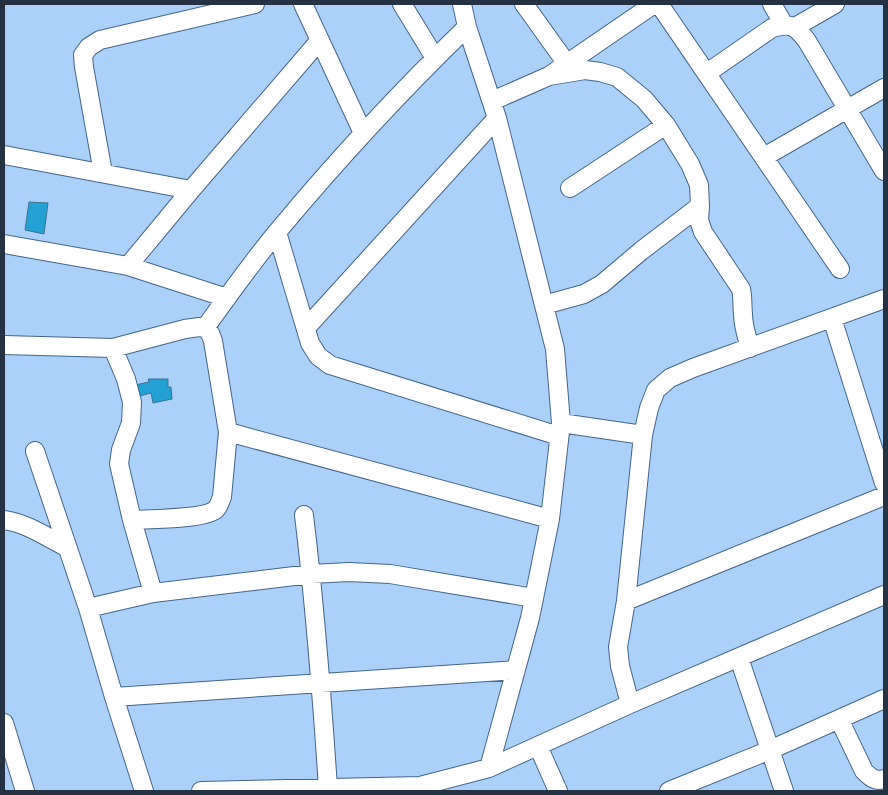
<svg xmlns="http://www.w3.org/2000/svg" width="888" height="795" font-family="'Fira Sans',sans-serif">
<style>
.building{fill:#23a1d5;stroke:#3e738e}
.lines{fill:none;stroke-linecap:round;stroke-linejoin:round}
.minor-casing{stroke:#436589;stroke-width:20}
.minor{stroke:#fff;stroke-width:18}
</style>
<rect width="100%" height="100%" fill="#abd0fa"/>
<!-- building -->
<path class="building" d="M29 202 48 203 44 234 25 230Z
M148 379H168V387H171L172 399 153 403 151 393 136 397 135 385 149 382Z"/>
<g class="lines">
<!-- minor casing -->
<g class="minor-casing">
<path id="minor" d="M303 4 363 133
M402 4 435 58
M462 4 467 27 497 118 555 349 561 423 550 519 530 618 489 768
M524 4 567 64
M659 4 840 269
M772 4 784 25
M795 27 835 4
M707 73 772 28C791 23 795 25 807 41L884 171
M549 76 585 70 600 72 617 77 644 99 666 125 690 164 699 185 700 206 699 220 703 232 741 289C743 297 742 306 743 314 743 326 747 337 750 348
M492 101 549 76 654 4
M4 155 191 190
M764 157 884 88
M103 173 84 67 83 55 89 47 100 40 255 4
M570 188 666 125
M277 232 310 343 318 356 330 365 559 436
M4 244 128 266 227 298
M128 266 191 190 320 40
M544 305 584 294 602 284 641 251 700 206
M832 318 884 483
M205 328C228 296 252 262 278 231 337 160 400 92 467 27
M306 328 497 118
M4 345 113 348 185 329 199 327 205 328 210 333 213 341 228 432 222 497C220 501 219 507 215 510 204 519 149 519 132 520
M113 348 126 379 132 402 131 423 121 450 119 464 132 520 153 593
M561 423 643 435
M228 432 550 519
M35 451 88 608 114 697 144 791
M304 515C315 606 322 697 328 788
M4 520C27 523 48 538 68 548
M626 601 884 496
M88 608 153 593 311 574 349 572 390 574 534 598
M739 658 784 791
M114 697 516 670
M630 704 620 666 618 647 626 601 643 435 649 408 656 390 670 378 693 368 884 299
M839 719 864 771C870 777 875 782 884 779
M4 723 25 791
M538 746 558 791
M201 791 420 786 489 768 630 704 884 595
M669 791 770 750 884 699"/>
</g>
<!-- minor -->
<use href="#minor" class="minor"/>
</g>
<!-- border -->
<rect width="888" height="795" fill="none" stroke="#243243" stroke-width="10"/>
</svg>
